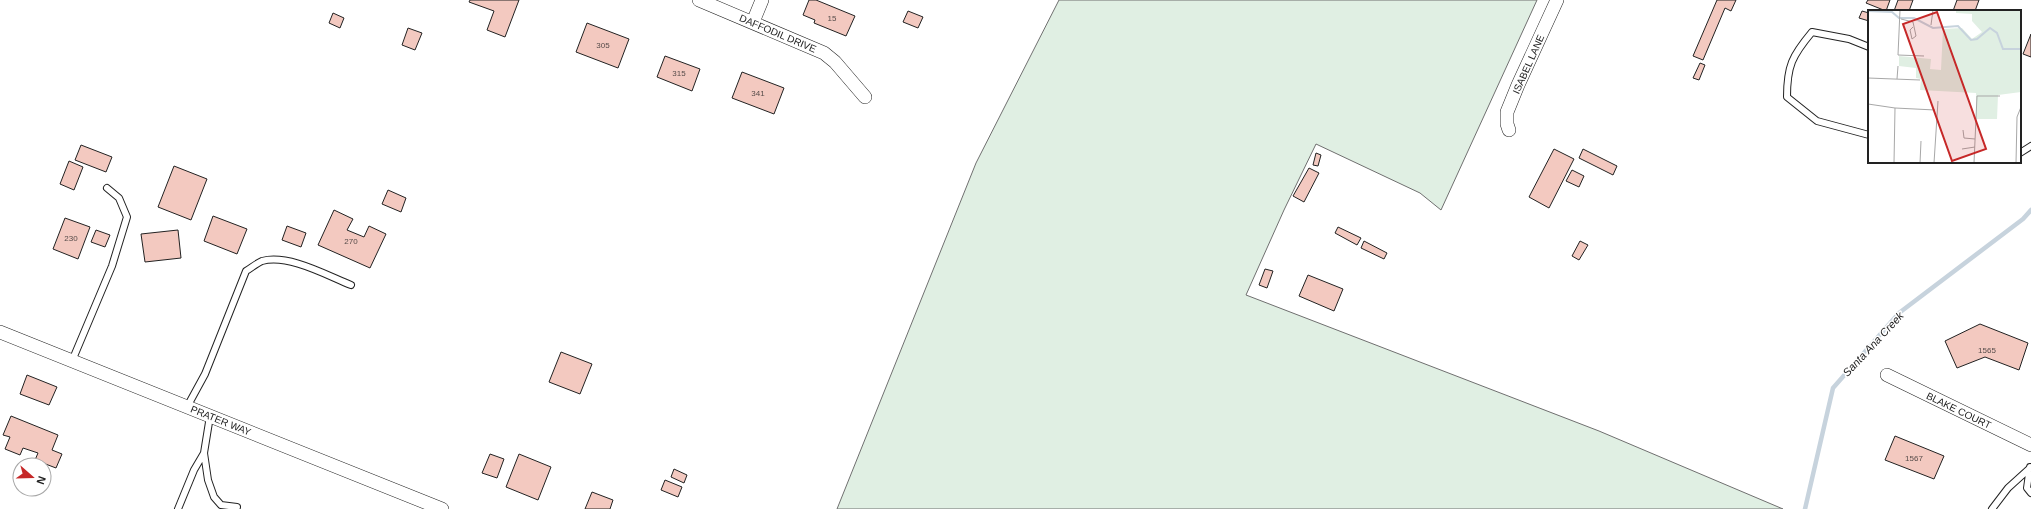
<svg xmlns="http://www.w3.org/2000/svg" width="2031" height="509" font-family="Arial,sans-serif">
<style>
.green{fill:#e0efe3;stroke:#6f6f6f}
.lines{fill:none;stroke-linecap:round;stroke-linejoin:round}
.stream{stroke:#c7d3dd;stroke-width:4.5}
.building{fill:#f3c9c0;stroke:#222}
.lane-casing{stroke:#222;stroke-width:8}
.street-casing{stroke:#222;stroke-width:14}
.lane{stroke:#fff;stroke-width:6}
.street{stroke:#fff;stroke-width:13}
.labels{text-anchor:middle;stroke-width:3;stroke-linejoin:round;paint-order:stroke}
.number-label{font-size:8px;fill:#564c4a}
.street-label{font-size:10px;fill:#222;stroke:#fff}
.water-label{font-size:11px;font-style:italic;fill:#222;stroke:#fff}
.inset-river{fill:none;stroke:#c7d3dd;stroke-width:2}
.inset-road{fill:none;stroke:#a7a7a7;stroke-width:1}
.view{fill:#c62828;fill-opacity:0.15;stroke:#c62828;stroke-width:2}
.inset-edge{fill:none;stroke:#222;stroke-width:2}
</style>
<rect width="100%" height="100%" fill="#fff"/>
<!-- green -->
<path class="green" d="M1059 0H1537L1441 210 1420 193 1316 144 1284 210 1246 295 1599 431 1783 509H837L976 163Z"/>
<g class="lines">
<!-- stream -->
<path class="stream" d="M1805 509 1833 388 1899 313 2023 219 2031 210"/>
</g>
<!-- building -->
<path class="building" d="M470 0H519L505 37 487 30 494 11 469 2Z
M809 0H816L855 16 846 36 814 23 815 20 803 15Z
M1717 0H1736L1731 11 1725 8 1703 60 1693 56Z
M1868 0H1890L1886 11 1866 3Z
M1898 0H1913L1909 11H1894Z
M1957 0H1979L1975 11H1953Z
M908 11 923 17 918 28 903 22Z
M1862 11 1869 13V21L1859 18Z
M333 13 344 18 340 28 329 23Z
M587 23 629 39 618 68 576 52Z
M408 28 422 33 415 50 402 45Z
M2031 34V57L2023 54Z
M665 56 700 69 692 91 657 77Z
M1700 63 1705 65 1699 80 1693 78Z
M742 72 784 88 774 114 732 98Z
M81 145 112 157 106 172 75 160Z
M1554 149 1574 159 1549 208 1529 197Z
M1583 149 1617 166 1613 175 1579 158Z
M1316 153 1321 155 1318 166 1313 165Z
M69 161 83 167 74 190 60 184Z
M174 166 207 179 191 220 158 207Z
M1309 168 1319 173 1304 202 1293 196Z
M1572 170 1584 176 1579 187 1566 181Z
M388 190 406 198 401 212 382 204Z
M334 210 353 219 347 230 364 237 369 226 386 234 370 268 318 245Z
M213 216 247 229 237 254 204 241Z
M65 218 90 227 78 259 53 249Z
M287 226 306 233 301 247 282 240Z
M1338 227 1361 238 1357 245 1335 233Z
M96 230 110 235 105 247 91 242Z
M178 230 181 258 145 262 141 234Z
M1364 241 1387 253 1384 259 1361 248Z
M1580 241 1588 245 1579 260 1572 256Z
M1265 269 1273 271 1267 288 1259 285Z
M1308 275 1343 289 1334 311 1299 296Z
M1980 324 2028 343 2019 370 1985 357 1957 368 1945 341Z
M561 352 592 364 580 394 549 382Z
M27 375 57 387 49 405 20 394Z
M11 416 58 435 52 450 62 454 56 468 35 460 38 453 23 448 20 455 5 449 10 437 3 435Z
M1895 436 1944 456 1934 479 1885 460Z
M490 454 504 459 497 478 482 473Z
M519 454 551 467 538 500 506 487Z
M674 469 687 475 684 483 671 477Z
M665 480 682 487 678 497 661 490Z
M592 492 613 500 610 509H585Z"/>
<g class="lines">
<!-- lane casing -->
<g class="lane-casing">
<path id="lane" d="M1869 47 1849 39 1812 32C1792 56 1787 66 1787 97L1817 121 1869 135
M2020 153 2031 146
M72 361 112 266 127 217 119 198 107 188
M187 407 205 374 246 271C251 268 257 263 262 261 289 254 326 275 351 285
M210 416 204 453 208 480 214 497 221 505 237 507
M2030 467 2027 488 2031 493
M178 509 194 470 204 453
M1992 509 2008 488 2029 469"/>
</g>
<!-- street casing -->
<g class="street-casing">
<path id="street" d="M699 0 824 53 835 62 865 97
M753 22 762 0
M1509 130 1507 124V112L1518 85 1557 0
M0 332 442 509
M1887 375 2031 445"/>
</g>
<!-- lane -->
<use href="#lane" class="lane"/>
<!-- street -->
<use href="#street" class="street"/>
</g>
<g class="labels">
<!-- number labels -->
<g class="number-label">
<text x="832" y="21">15</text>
<text x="603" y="48">305</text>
<text x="679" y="76">315</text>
<text x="758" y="96">341</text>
<text x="71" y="241">230</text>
<text x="351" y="244">270</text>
<text x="1987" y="353">1565</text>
<text x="1914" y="461">1567</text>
</g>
<!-- street labels -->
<g class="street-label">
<text transform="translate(778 33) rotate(23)" y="4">DAFFODIL DRIVE</text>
<text transform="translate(1528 64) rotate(-66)" y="4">ISABEL LANE</text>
<text transform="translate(1959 410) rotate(26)" y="4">BLAKE COURT</text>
<text transform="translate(221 420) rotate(22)" y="4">PRATER WAY</text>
</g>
<!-- water labels -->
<g class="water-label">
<text transform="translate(1873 344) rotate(-47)" y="4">Santa Ana Creek</text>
</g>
</g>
<!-- overview -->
<g transform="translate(1868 10)">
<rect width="153" height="153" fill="#fff"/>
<path d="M88 0H153V82L130 85 129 109H131H108V83L52 80 53 69 48 68V58L31 56V46L63 49 62 59 73 60 75 19 94 18 104 29 114 22 104 11V4L88 3Z" fill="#e0efe3"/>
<path class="inset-river" d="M0 1 24 2 31 8H46L65 18 90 16 103 30 109 29 122 18 129 23 135 39H153"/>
<path class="inset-road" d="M32 0 30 45 56 46M33 9 45 12 48 26 44 29 42 20 45 17M63 15 65 0M0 68 52 70M29 69 30 56M0 94 27 98 67 100M95 120 96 128 107 129M94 139 107 137M26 153 27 98M52 153 53 131M66 153 70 91M106 153 109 86H132M148 153 149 107 153 97"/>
<path class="view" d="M69 2 118 139 84 151 35 14Z"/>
<rect width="153" height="153" class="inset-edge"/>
</g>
<!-- north arrow -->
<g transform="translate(32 477) rotate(110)"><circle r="19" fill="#ffffff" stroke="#a7a7a7"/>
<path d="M0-3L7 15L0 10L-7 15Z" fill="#c62828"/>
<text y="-6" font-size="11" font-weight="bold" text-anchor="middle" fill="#222222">N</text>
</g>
</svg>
